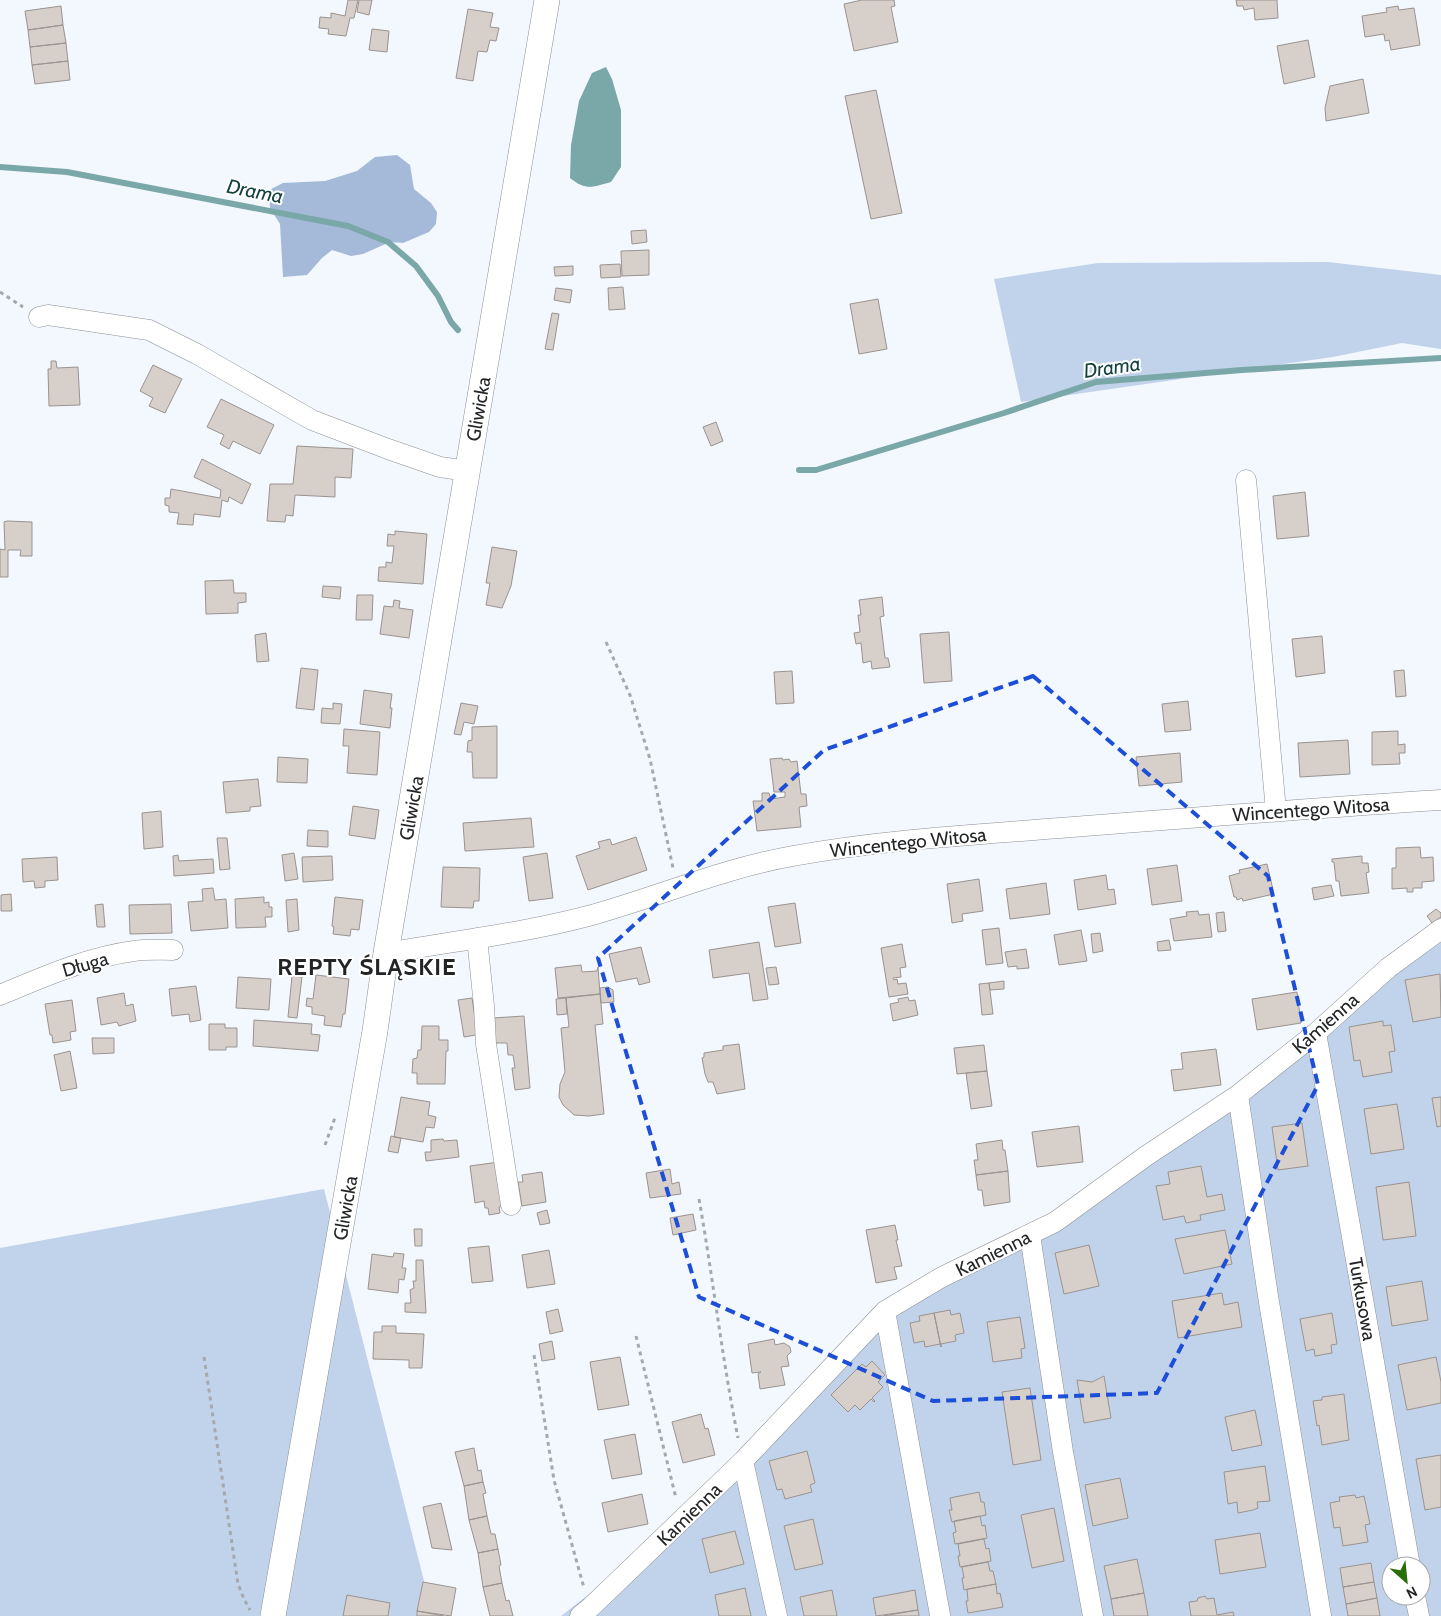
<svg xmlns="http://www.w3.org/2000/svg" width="1441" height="1616" font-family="Cabin,sans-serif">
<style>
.green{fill:#c1d3eb;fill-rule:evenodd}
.forest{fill:#a4bad8}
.water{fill:#7aa7a7}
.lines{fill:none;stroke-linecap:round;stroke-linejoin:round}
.stream{stroke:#7aa7a7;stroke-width:6}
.building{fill:#d6cfca;stroke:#9a938f}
.minor-casing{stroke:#8c9096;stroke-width:21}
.major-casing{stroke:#8c9096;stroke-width:26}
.path{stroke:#a5a8ad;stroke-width:3;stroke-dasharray:4 4;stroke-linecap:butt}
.minor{stroke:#fff;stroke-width:20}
.major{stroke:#fff;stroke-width:25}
.marked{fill:none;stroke:#1d4ed8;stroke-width:4;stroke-dasharray:10 6;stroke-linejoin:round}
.labels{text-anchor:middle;stroke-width:4;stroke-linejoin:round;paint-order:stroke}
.street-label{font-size:19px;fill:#222426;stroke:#fff}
.water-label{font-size:20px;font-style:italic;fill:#144040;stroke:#fff}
.district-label{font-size:24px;font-weight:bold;letter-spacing:1px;fill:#222426;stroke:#fff}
</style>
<rect width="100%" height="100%" fill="#f3f7fe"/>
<!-- green -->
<path class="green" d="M1328 262 1441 275V349L1402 343 1333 357 1021 402 994 279 1098 263Z
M1441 930V1616H561L644 1551 867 1323 1065 1210 1166 1144ZM1391 1566H1421V1596H1391Z
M324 1189 433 1616H0V1248Z"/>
<!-- forest -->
<path class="forest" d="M397 155 410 165 414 189 431 203 437 212 436 224 429 232 403 243 390 242 363 254 351 256 332 250 322 258 307 275 283 277 280 224 270 208 269 190 283 183 325 181 357 171 375 157Z"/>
<!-- water -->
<path class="water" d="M606 67 612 79 621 110V167L611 182C593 187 586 191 570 178L571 145 579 101 592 73Z"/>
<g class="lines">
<!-- stream -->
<path class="stream" d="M0 167 67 172 348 226 388 242 416 266 438 296 451 322 458 330
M799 470H816L1004 413 1096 382 1242 370 1441 358"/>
</g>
<!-- building -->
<path class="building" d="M348 0H358L354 18H350L346 36 328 34 329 29 319 28 320 17 331 18V13L345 16Z
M359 0H372L369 15 357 12Z
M862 0H894L895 6 891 7 898 42 854 51 844 4Z
M1236 0H1277L1278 18 1255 20 1254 8 1244 10 1243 6H1237Z
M61 6 63 25 28 30 25 11Z
M1398 6 1399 10 1414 8 1420 45 1391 50 1389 40 1385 41 1384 34 1365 37 1362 16 1387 12 1386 8Z
M468 9 493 13 490 27 499 28 496 41 490 40 487 52 478 51 473 81 456 78Z
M63 25 66 43 30 47 28 30Z
M372 29 389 31 387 52 369 50Z
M1308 40 1315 77 1284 84 1277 46Z
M66 43 68 61 32 65 30 47Z
M68 61 70 80 35 84 32 65Z
M1363 79 1369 113 1326 121 1325 108 1330 86Z
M876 90 902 213 871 219 845 96Z
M646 230 647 242 632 244 631 231Z
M649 250V275L622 276 621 251Z
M620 264 621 277 601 278 600 265Z
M573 266V275L555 276 554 267Z
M623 287 625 309 609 310 608 288Z
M556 288 572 290 570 303 554 300Z
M878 299 887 349 859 354 850 304Z
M552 313 559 314 553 350 545 349Z
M51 361H56L57 368 78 367 80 405 49 406 48 369H51Z
M153 365 182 379 165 413 149 406 153 398 140 391Z
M221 399 274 425 260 454 233 441 229 449 220 444 224 435 207 427Z
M716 422 723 441 711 446 703 427Z
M297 446 353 449 351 478 335 477V497L295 495 293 516 286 515 285 522 267 521 270 484H293Z
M202 459 251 484 242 504 229 497 228 502 222 500 220 517 194 514 193 525 177 524 179 513 169 512V506L165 505V498H170L171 489 220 498 221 490 194 477Z
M1305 492 1309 536 1277 539 1273 496Z
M7 521 32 522V556H20L21 550H8V577H0V549L5 550 4 522Z
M395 531 427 534 423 584 378 581 379 567H386V562L392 563 394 546H387L388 534 395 535Z
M492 547 517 551 511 586 502 608 486 605 490 583H486Z
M233 580 234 593H246V602L238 603V613L206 614 205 581Z
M323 586 341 587 340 599 322 597Z
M357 595H373L372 620H356Z
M882 597 884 616 880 617 885 658H888L890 667 872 669 871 661 863 663 861 643 856 644 854 633 860 632 858 615H861L859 600Z
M394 600 400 601 399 608 413 610 409 638 380 634 384 606 393 607Z
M949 632 952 681 924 683 920 634Z
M266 633 269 661 257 662 255 635Z
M1322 636 1325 673 1296 677 1292 639Z
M301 668 318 670 314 710 296 708Z
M1404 670 1406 696 1396 697 1394 671Z
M792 671 794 703 776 704 774 672Z
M364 690 392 694 390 708H392L390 728 360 724Z
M1188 701 1191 730 1165 732 1162 704Z
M333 703 342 704 340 724 321 723 322 708 333 709Z
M461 703 478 706 474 724 464 722 461 735 454 734Z
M497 726V778H473L472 752H467L468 741 472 740V727Z
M344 729 380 732 377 775 347 773 349 746H343Z
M1398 731V745L1405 744V753H1399L1400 764 1372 765V732Z
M1348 740 1350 774 1300 777 1298 743Z
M1180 753 1182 782 1139 786 1136 757Z
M278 757 308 759 307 783 277 782Z
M782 758 783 760 789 759 791 762 797 761 801 794H806L807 806 799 807 801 827 757 831 753 801H762V793H769L771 799 785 797V792H774L770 759Z
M258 779 261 806 250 807V811L226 813 223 782Z
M353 806 379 810 375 839 349 835Z
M161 811 163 847 144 849 142 813Z
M531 818 534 847 465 851 463 823Z
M308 830 328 831V847L307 846Z
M636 837 647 870 588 890 576 856 600 848 598 842 610 839 612 845Z
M217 838H227L230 869 220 870Z
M1420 847 1421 858 1433 857 1434 881 1422 882V888H1413V892H1407V888L1392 889V868H1396V848Z
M294 853 298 879 285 881 282 855Z
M547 853 553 898 529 901 523 857Z
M178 855 179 861 213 859 214 873 174 876 173 856Z
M332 856 333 880 303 882 302 857Z
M1362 856V863H1368L1369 872 1366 873 1369 893 1341 896 1339 881H1336L1334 862H1332V859Z
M57 857 58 880 45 881V887L35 888 34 881 23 882 22 859Z
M1267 864 1274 894 1243 901 1242 898 1237 900 1236 897H1234L1229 876 1240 873 1239 870Z
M1177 865 1182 901 1152 905 1147 869Z
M443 867 480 868 479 901H474L473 908 441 907Z
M1106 875 1108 890 1114 889 1116 904 1078 910 1074 880Z
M979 879 983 911 962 914 963 921 952 923 947 884Z
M1046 883 1050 914 1010 919 1006 889Z
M1331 885 1334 896 1314 900 1312 888Z
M213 888 215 900 226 899 228 928 191 931 188 902 203 901 202 889Z
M11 894 12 911H1V895Z
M264 897V903L269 902V907H272V917H265L266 927 236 928 235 899Z
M335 897 363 900 359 930 351 929 350 936 333 934 334 927 332 926Z
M297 899 299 930 288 932 286 900Z
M795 903 801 943 775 947 768 907Z
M103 904 105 927H97L95 905Z
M171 904 172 933 130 934 129 905Z
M1436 909 1441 913V917L1432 923 1427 916Z
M1198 911 1199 915 1209 914 1212 937 1174 941 1170 919 1187 916 1186 912Z
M1224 912 1226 931 1218 932 1216 913Z
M999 928 1003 963 986 965 982 930Z
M1081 930 1087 961 1059 965 1054 935Z
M1100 933 1103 951 1093 953 1091 934Z
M1169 940 1171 950 1158 951 1157 942Z
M759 942 768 999 753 1001 749 973 713 978 709 950Z
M902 944 906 967 900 968 901 977 893 978 894 980 897 979 898 984 906 983 908 994 889 997 881 948Z
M641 947 650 982 639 985 637 978 616 982 609 954Z
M1026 949 1029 968 1017 969V966L1008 967 1005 952Z
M581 965 582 972 597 971 598 967 600 994 558 998 555 968Z
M776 967 779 984 769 985 766 968Z
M1440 974 1441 1017 1413 1022 1405 980Z
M316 975 349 979 345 1014H343L341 1027 324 1025 325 1016 312 1014V1007L306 1006 307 998 313 999Z
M292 976 302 977 297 1018 288 1017Z
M238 977 271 979 269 1010 236 1008Z
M1004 981V989L990 990 989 983Z
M989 983 993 1014 982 1015 979 984Z
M196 986 201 1020 190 1022 189 1014 172 1016 169 989Z
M608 987 613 990 614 1002 601 1003 600 988Z
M1297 992 1301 1023 1257 1030 1252 999Z
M124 993 126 1006 133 1004 136 1021 119 1026 117 1022 101 1025 97 998Z
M600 994 603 1024 595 1025 604 1114 589 1116 574 1115 563 1105 559 1097 560 1084 565 1072 561 1028 569 1027 566 998Z
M908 997 909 1001 915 1000 918 1015 893 1021 890 1004 899 1002 898 999Z
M472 998 475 1018 482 1034 464 1037 458 1000Z
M566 998 567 1014 557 1015 556 999Z
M72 1000 76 1031 70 1032 71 1040 53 1043 52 1035H50L45 1004Z
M524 1016 530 1088 515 1090 512 1068H515L513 1055H508L507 1043H495L493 1018Z
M254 1020 312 1024 311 1034 320 1035 318 1051 253 1046Z
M1383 1021V1026L1391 1025 1395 1051 1389 1052 1392 1072 1363 1077 1360 1060 1354 1061 1349 1027Z
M209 1024H225V1028H237V1047H226V1050H209Z
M422 1026H439V1040H448V1051H446L445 1084H417V1073H412L413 1059 417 1058 418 1050H421Z
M92 1038H114V1053L93 1054Z
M739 1044 745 1089 717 1094 713 1082H708L705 1074 702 1058 704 1057V1053L723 1050V1046Z
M984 1045 987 1071 957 1074 954 1048Z
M1216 1049 1221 1085 1174 1091 1171 1070 1183 1069 1181 1053Z
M70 1051 77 1088 61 1091 54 1055Z
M987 1071 992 1106 971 1109 966 1073Z
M401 1097 430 1102 428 1115 436 1117 434 1128 426 1127 423 1142 394 1137Z
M1441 1097V1126L1437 1127 1432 1098Z
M1397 1104 1404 1149 1371 1154 1364 1109Z
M1302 1123 1308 1166 1278 1170 1272 1127Z
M1079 1126 1083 1162 1037 1167 1032 1132Z
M391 1136 401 1138 398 1153 388 1151Z
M443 1139 444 1141 457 1140 459 1157 426 1161 425 1152H431V1140Z
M1002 1140 1003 1150H1005L1008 1171 976 1175 974 1160H978L976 1144Z
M499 1162 505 1206 499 1207 500 1213 489 1215 488 1208H485L484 1201 475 1203 470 1166Z
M1201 1166 1207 1197 1222 1194 1225 1210 1200 1215 1201 1220 1186 1223 1184 1216 1163 1220 1156 1186 1170 1184 1168 1172Z
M670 1169 672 1184 679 1182 681 1194 650 1198 646 1173Z
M1008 1171 1010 1202 984 1206 982 1190H978L976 1175Z
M542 1172 546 1202 522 1206 518 1182H523L522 1175Z
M1409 1182 1416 1236 1383 1240 1376 1187Z
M547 1210 550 1223 540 1225 537 1213Z
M693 1214 696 1230 673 1235 670 1218Z
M895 1225 898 1240H896L902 1266 894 1267 897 1279 876 1283 866 1230Z
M414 1229H422V1246H415Z
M1225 1230 1232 1264 1184 1274 1175 1239Z
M1089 1245 1099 1286 1064 1294 1055 1253Z
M489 1246 493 1281 472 1283 468 1248Z
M549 1250 555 1284 527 1288 522 1255Z
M394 1253 404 1254 402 1268H406L404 1280 399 1279 398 1293 368 1289 372 1254 393 1257Z
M416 1260H423L426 1313 405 1312V1303H411L410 1290 414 1288 413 1281H416Z
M1422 1281 1428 1320 1392 1326 1386 1287Z
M1222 1293 1224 1305 1238 1302 1242 1327 1178 1338 1172 1301Z
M558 1309 563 1331 550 1334 546 1312Z
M950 1310 951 1315 960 1313 964 1333 955 1335 956 1341 941 1344V1347L934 1313Z
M934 1313 941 1347 940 1344 925 1347 924 1341 914 1343 910 1323 920 1321 919 1316Z
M1332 1313 1337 1344 1331 1345 1332 1353 1315 1356 1314 1349 1306 1351 1300 1319Z
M1020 1317 1025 1348 1021 1349 1022 1358 993 1362 987 1322Z
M382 1326H396V1333L424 1334 422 1368H409V1360L373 1359 374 1332H382Z
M774 1339 775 1345 784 1343 790 1347 791 1352 787 1356 789 1366 781 1367 785 1385 760 1389 758 1374 761 1372 752 1373 748 1344Z
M552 1341 555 1359 542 1361 539 1344Z
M620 1357 629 1405 598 1410 590 1362Z
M1436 1357 1441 1382V1403L1407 1410 1398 1365Z
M872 1361 885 1375 878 1382 883 1387 872 1398 875 1401 874 1402 871 1399 860 1410 855 1405 848 1412 831 1395 862 1364 866 1367Z
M1104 1376 1111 1418 1084 1423 1077 1380 1092 1382Z
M1030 1388 1041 1460 1013 1465 1002 1392Z
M1344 1394 1349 1440 1322 1445 1319 1425 1317 1426 1313 1401 1322 1400V1397Z
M1255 1410 1262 1445 1232 1451 1225 1417Z
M701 1414 705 1429 708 1428 715 1455 683 1463 672 1422Z
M635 1434 642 1474 612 1479 604 1440Z
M474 1448 478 1471 481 1470 483 1482 464 1486 455 1452Z
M807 1451 815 1483 810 1485 812 1492 785 1499 782 1489 777 1490 769 1461Z
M1441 1455V1507L1425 1510 1416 1459Z
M1265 1466 1270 1501 1257 1502 1258 1508 1253 1510 1238 1513 1237 1502 1228 1504 1224 1472Z
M1120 1478 1128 1518 1093 1526 1085 1485Z
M483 1482 486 1493 483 1494 487 1516 469 1520 464 1486Z
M979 1492 981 1502H984L986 1515 952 1522 949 1510H952L950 1498Z
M642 1494 648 1524 608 1532 602 1503Z
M1355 1495 1356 1498 1364 1496 1370 1524 1365 1525 1368 1542 1343 1546 1340 1527 1334 1528 1330 1503 1340 1501 1339 1497Z
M441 1503 452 1550 432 1548 423 1507Z
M1054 1508 1064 1561 1032 1568 1021 1515Z
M487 1516 491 1534H495L498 1549 478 1553 469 1520Z
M980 1516 982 1526 985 1525 987 1538 955 1544 953 1533 956 1532 954 1521Z
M813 1519 823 1564 795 1570 784 1526Z
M735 1531 744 1564 710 1573 702 1539Z
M1260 1533 1266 1567 1220 1574 1215 1540Z
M984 1539 986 1549 989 1548 991 1561 960 1567 958 1556H960L958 1544Z
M498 1549 501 1565 499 1566 502 1583 483 1587 478 1553Z
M1137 1559 1144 1593 1111 1599 1104 1566Z
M988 1562 990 1571H993L996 1584 964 1590 962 1578H964L962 1567Z
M1371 1563 1374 1582 1343 1587 1340 1568Z
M423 1582 456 1588 451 1616 417 1611Z
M1374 1582 1377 1598 1346 1604 1343 1587Z
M502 1583 506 1601 509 1600 513 1616H490L483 1587Z
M996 1584 997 1594 1000 1593 1003 1607 968 1613 966 1601H968L967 1589Z
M745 1588 751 1616H719L715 1595Z
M832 1590 837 1616H804L800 1597Z
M915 1590 918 1610 876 1616 873 1598Z
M1144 1593 1148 1616H1114L1111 1599Z
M347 1595 390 1603 388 1616H343Z
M1205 1596 1207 1599 1214 1598 1217 1615 1233 1612 1234 1616H1191L1189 1602 1197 1601 1198 1598Z
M1377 1598 1380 1616H1348L1346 1604Z
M918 1610 919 1616H883Z
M417 1611 444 1616H417Z"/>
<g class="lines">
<!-- minor casing -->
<g class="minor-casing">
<path id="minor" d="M39 317 48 315 149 330 197 354 312 420 388 449 440 467 468 471
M1246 480 1276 811
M477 938 484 1006 486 1044 511 1205
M386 953C455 941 525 933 592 915 660 896 724 868 793 856 881 840 971 835 1060 828 1187 818 1314 808 1441 800
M0 995C43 977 88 957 134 951 147 949 160 950 173 950
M1316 1033 1410 1566
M1238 1095 1268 1296 1321 1616
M1030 1235 1063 1452 1093 1616
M885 1311 940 1615
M743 1461 777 1616
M1415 1596 1419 1616
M580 1616 591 1607 743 1461 885 1311 942 1277 1055 1222 1146 1156 1238 1095 1316 1033 1388 968 1441 929"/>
</g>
<!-- major casing -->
<g class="major-casing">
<path id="major" d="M273 1616 375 1031 386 953 547 0"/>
</g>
<!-- path -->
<path class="path" d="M0 292 23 307
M606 642 630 695 650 759 673 868
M325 1145 336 1115
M699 1199C713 1278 722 1358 738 1438
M636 1336 676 1498
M534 1355 554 1480 584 1588
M204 1357 238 1584 244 1599 250 1610"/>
<!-- minor -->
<use href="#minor" class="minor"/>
<!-- major -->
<use href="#major" class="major"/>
</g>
<!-- marked area -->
<path class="marked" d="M1033 676 1268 876 1318 1085 1157 1393 933 1401 699 1297 598 958 824 750Z"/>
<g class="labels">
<!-- street labels -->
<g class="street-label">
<text transform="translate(478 409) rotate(-80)" y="7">Gliwicka</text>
<text transform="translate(411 808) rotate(-80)" y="7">Gliwicka</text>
<text transform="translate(1311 809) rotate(-4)" y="7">Wincentego Witosa</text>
<text transform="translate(908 842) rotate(-6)" y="7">Wincentego Witosa</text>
<text transform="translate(85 964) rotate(-16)" y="7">Długa</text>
<text transform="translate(1325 1023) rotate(-41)" y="7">Kamienna</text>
<text transform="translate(345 1208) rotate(-80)" y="7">Gliwicka</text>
<text transform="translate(993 1253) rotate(-26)" y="7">Kamienna</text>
<text transform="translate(1363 1299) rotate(80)" y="7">Turkusowa</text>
<text transform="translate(689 1514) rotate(-44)" y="7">Kamienna</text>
</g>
<!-- water labels -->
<g class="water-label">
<text transform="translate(255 191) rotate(11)" y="7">Drama</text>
<text transform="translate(1112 367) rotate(-8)" y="7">Drama</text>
</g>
<!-- district labels -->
<g class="district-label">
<text x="367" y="975">REPTY ŚLĄSKIE</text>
</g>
</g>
<!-- north arrow -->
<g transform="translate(1406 1581) rotate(153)"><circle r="24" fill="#ffffff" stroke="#a7a7a8"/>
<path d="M0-4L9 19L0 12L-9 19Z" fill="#296d06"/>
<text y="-8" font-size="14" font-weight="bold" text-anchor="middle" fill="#222426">N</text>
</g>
</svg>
